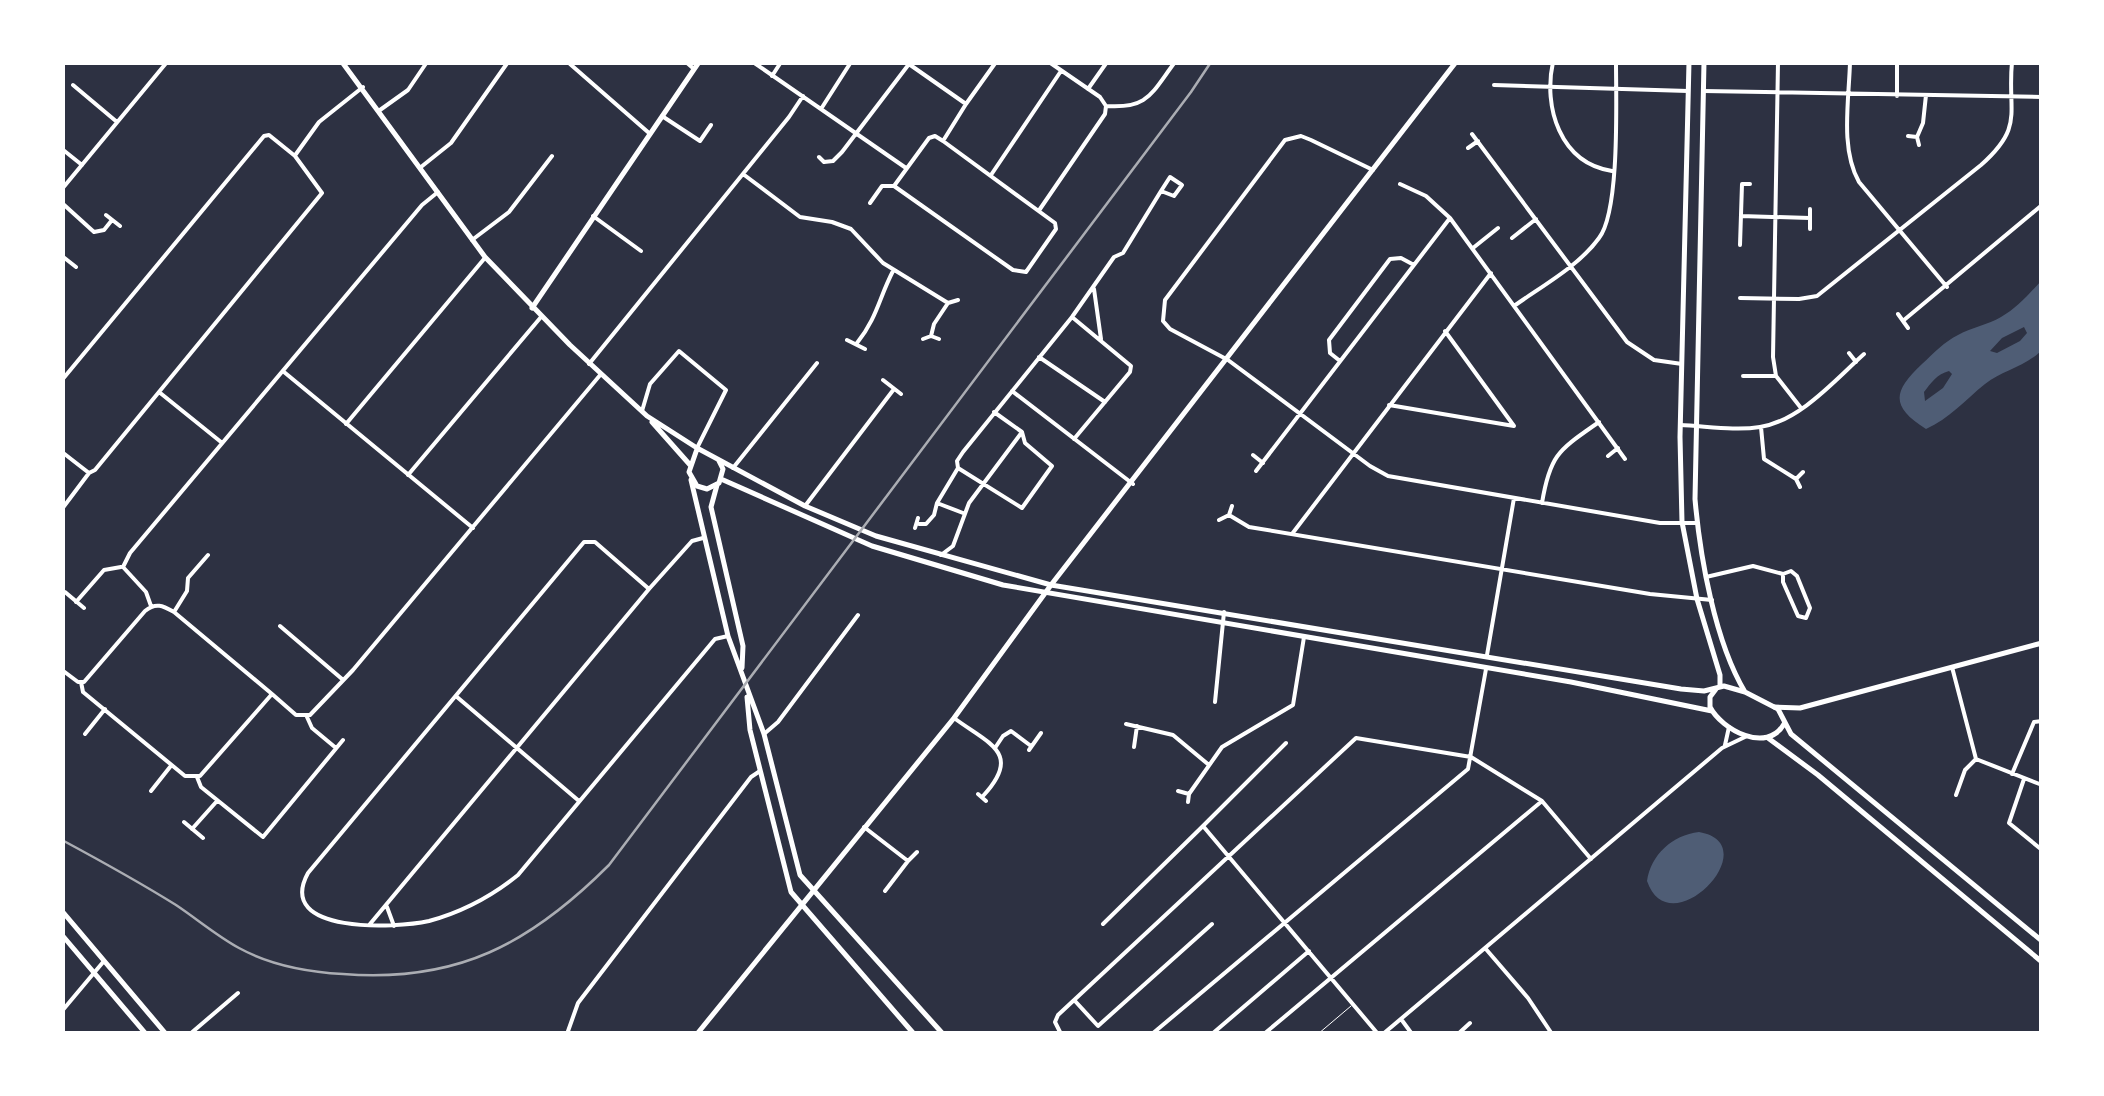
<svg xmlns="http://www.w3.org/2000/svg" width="2104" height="1096" font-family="'Titillium Web',sans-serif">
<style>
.water{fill:#4f5d75;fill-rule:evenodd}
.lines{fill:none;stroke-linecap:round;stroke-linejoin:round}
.service{stroke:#fff;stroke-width:1}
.minor{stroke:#fff;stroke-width:4}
.tertiary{stroke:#fff;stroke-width:5}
.secondary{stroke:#fff;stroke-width:5}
.primary{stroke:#fff;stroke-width:5}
.rail{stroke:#abadb3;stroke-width:2.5}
</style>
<rect width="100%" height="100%" fill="#2d3142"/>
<!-- water -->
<path class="water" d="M2041 281V351C2023 368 2003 370 1985 384 1965 400 1949 419 1926 429 1891 407 1892 392 1922 364 1934 353 1944 342 1958 335 1972 327 1988 325 2001 317 2017 308 2029 294 2041 281ZM2024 327 2027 333 2020 341 1997 353 1990 351 2002 338ZM1949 371 1952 374 1943 388 1925 401 1924 392C1931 383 1937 374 1949 371Z
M1699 832C1769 844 1670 948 1647 881 1651 855 1672 835 1699 832Z"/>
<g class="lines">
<!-- service -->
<path class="service" d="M1318 1034 1351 1006"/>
<!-- minor -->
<path class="minor" d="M686 62 694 69
M753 62 906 168
M906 62 966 104 996 62
M1049 62 1100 97 1106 106
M1553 62C1543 107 1560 163 1612 171
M1778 62 1773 357 1776 376 1801 408
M1850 62C1849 101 1840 148 1859 182L1947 287
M1897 62V96
M570 64 649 133
M772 76 781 62
M73 85 117 122
M1494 85 1688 91
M1088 89 1107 62
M1703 91 2042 97
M1106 106C1148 109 1151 94 1175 62
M821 109 851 62
M380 110 408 90 427 62
M662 116 700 141 711 125
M1472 134 1627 342 1654 360 1682 364
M1908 136 1917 137 1919 145
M1917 137 1923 123 1926 95
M1468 148 1478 141
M62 149 82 165
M296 154 319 122 363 87
M819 157 824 162 833 161 842 152 909 64
M421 167 451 143 508 62
M1373 170 1311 140 1301 136 1285 140 1165 300 1163 321 1170 329 1228 360 1370 466 1388 476 1660 523H1697
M743 174 800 217 832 222 851 229 883 263 948 303 958 300
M991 175 1061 71
M1400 184 1426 196 1450 218 1625 459
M894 186 929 138 935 136 943 141 966 104
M62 189 167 62
M62 203 94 232 104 230 112 220
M870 203 882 186H894L1013 270 1026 272 1056 229 1055 223 943 141
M1040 209 1105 114 1106 106
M1810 209V229
M106 215 120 226
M593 216 641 251
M1741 216 1810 218
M1512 238 1536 219
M472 240 509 212 552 156
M1740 245 1742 184H1750
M1473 248 1498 228
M62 256 76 267
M1094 289 1101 339
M1740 298 1799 299 1817 296 1981 165C2025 126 2007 113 2012 62
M1514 306C1542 286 1579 266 1599 238 1620 211 1616 100 1616 62
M1898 314 1908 328
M1072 317 1131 366 1130 372 1074 439
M1904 320 2042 205
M931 336 934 324 948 303
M923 339 931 336 939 339
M847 340 865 349
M857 343C877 318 879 298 893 271
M1849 353 1856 362
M1039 357 1105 402
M1340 361 1330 353 1329 340 1390 259 1401 258 1414 265
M589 364 789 117 803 96
M284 372 473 528
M1743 376H1776
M62 380 264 136 269 135 295 156 322 193 95 470 89 473 62 509
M883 380 901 394
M1012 391 1133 484
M159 392 221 442
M1389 405 1514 426 1445 331
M642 411 650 384 679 351 726 390 697 448
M346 424 484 259
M1680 425C1706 426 1735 431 1760 427 1800 421 1836 379 1864 354
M1761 427 1764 459 1796 479
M62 452 89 473
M1253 455 1263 463
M1608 456 1618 448
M733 468 817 363
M958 468 1022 508 1052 466 1025 443 1022 432
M1256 471 1450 218
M408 475 541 317
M1800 487 1796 479 1803 472
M1542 503C1550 454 1559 450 1599 422
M805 506 894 389
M963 513 937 503 958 468 957 461 963 452 1072 317 1114 257 1123 253 1161 191 1174 196 1182 185 1170 177 1161 191
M1229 515 1249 527 1650 594 1712 600
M1219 520 1229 515 1232 506
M919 524H926L934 515 937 503
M915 528 918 518
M1292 534 1491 273
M941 555 953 546 969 503 1022 432 994 412
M1791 571 1797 576 1810 608 1806 618 1798 616 1783 582V574Z
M1706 577 1753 566 1783 574
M649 589 595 542H584L308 873C274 935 398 928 429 921 462 912 492 896 518 875L715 639 728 636
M65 592 84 608
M76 602 104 570 121 567
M151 606 146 592 123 567 130 553 422 205 438 192
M174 612 187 591 188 578 208 555
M280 626 342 679
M1487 655 1514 498
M1952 667 1976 759 2042 785
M62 670 78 682H84L145 611C156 602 163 606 174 612L272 694
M81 682 83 692 185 776H200L272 694 296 715H310L353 670 601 374
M457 697 579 801
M1215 702 1224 612
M307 717 312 728 336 748
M954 718C989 744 1023 753 983 796
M1126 724 1173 735 1209 765
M85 734 105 709
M764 734 778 722 858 615
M1725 745 1729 727
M1134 747 1137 726
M995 748 1003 736 1011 731 1031 746
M1029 750 1041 733
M2012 774 2034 722 2042 721
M197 777 201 787 263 837 343 740
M2024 779 2009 823 2042 850
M151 791 170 767
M1178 791 1189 794 1188 802
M978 794 986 801
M1189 794 1222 747 1293 705 1304 637
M1956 795 1965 770 1976 759
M184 822 203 838
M1203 826 1286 743
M864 827 908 861 885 891
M192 829 217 801
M908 861 917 852
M387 907 394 926
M370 924 649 589 692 541 703 538
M1103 924 1203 826 1378 1034
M1485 948 1528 998 1552 1034
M1075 1001 1098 1026 1212 924
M62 1011 104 961
M1401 1019 1412 1034
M819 1033V1034
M190 1034 238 993
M567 1034 578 1003 751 777 760 771
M1061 1034 1055 1022 1058 1015 1356 738 1471 757 1542 801 1591 859
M1152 1034 1468 769 1486 669
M1212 1034 1309 951
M1264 1034 1542 801
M1383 1034 1722 748 1747 736
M1458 1034 1470 1023"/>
<!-- tertiary -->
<path class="tertiary" d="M532 308 699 62
M1774 707 1800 708 2042 643
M62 911 166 1034
M62 935 146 1034
M697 1034 954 718 1051 585 1456 62"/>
<!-- secondary -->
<path class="secondary" d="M691 480 728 636 764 734 800 875 943 1034
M717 485 711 507 743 646 742 668
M747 697 750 730 791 892 914 1034"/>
<!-- primary -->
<path class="primary" d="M342 62 485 257 570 345 647 416 697 448 805 506 876 536 1051 585 1681 689 1704 691 1724 686 1745 692 1778 709 1791 734 2042 941
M1689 62 1680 437 1682 522 1697 599 1720 675V687
M1704 62 1695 499C1700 557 1715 642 1745 692
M652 422 691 466
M697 449 689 472 697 486 707 489 719 483 723 469 719 461
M721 479 872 546 1003 585 1571 682 1712 711
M1716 689 1710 697V707C1722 730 1767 754 1784 724
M1768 738 1818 775 2042 962"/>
<!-- rail -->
<path class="rail" d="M62 840C101 861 139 882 176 905 197 919 217 936 239 948 270 965 308 972 343 974 457 983 530 944 609 865L1191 92 1211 62"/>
</g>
<!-- border -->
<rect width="2104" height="1096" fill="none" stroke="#ffffff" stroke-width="130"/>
</svg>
